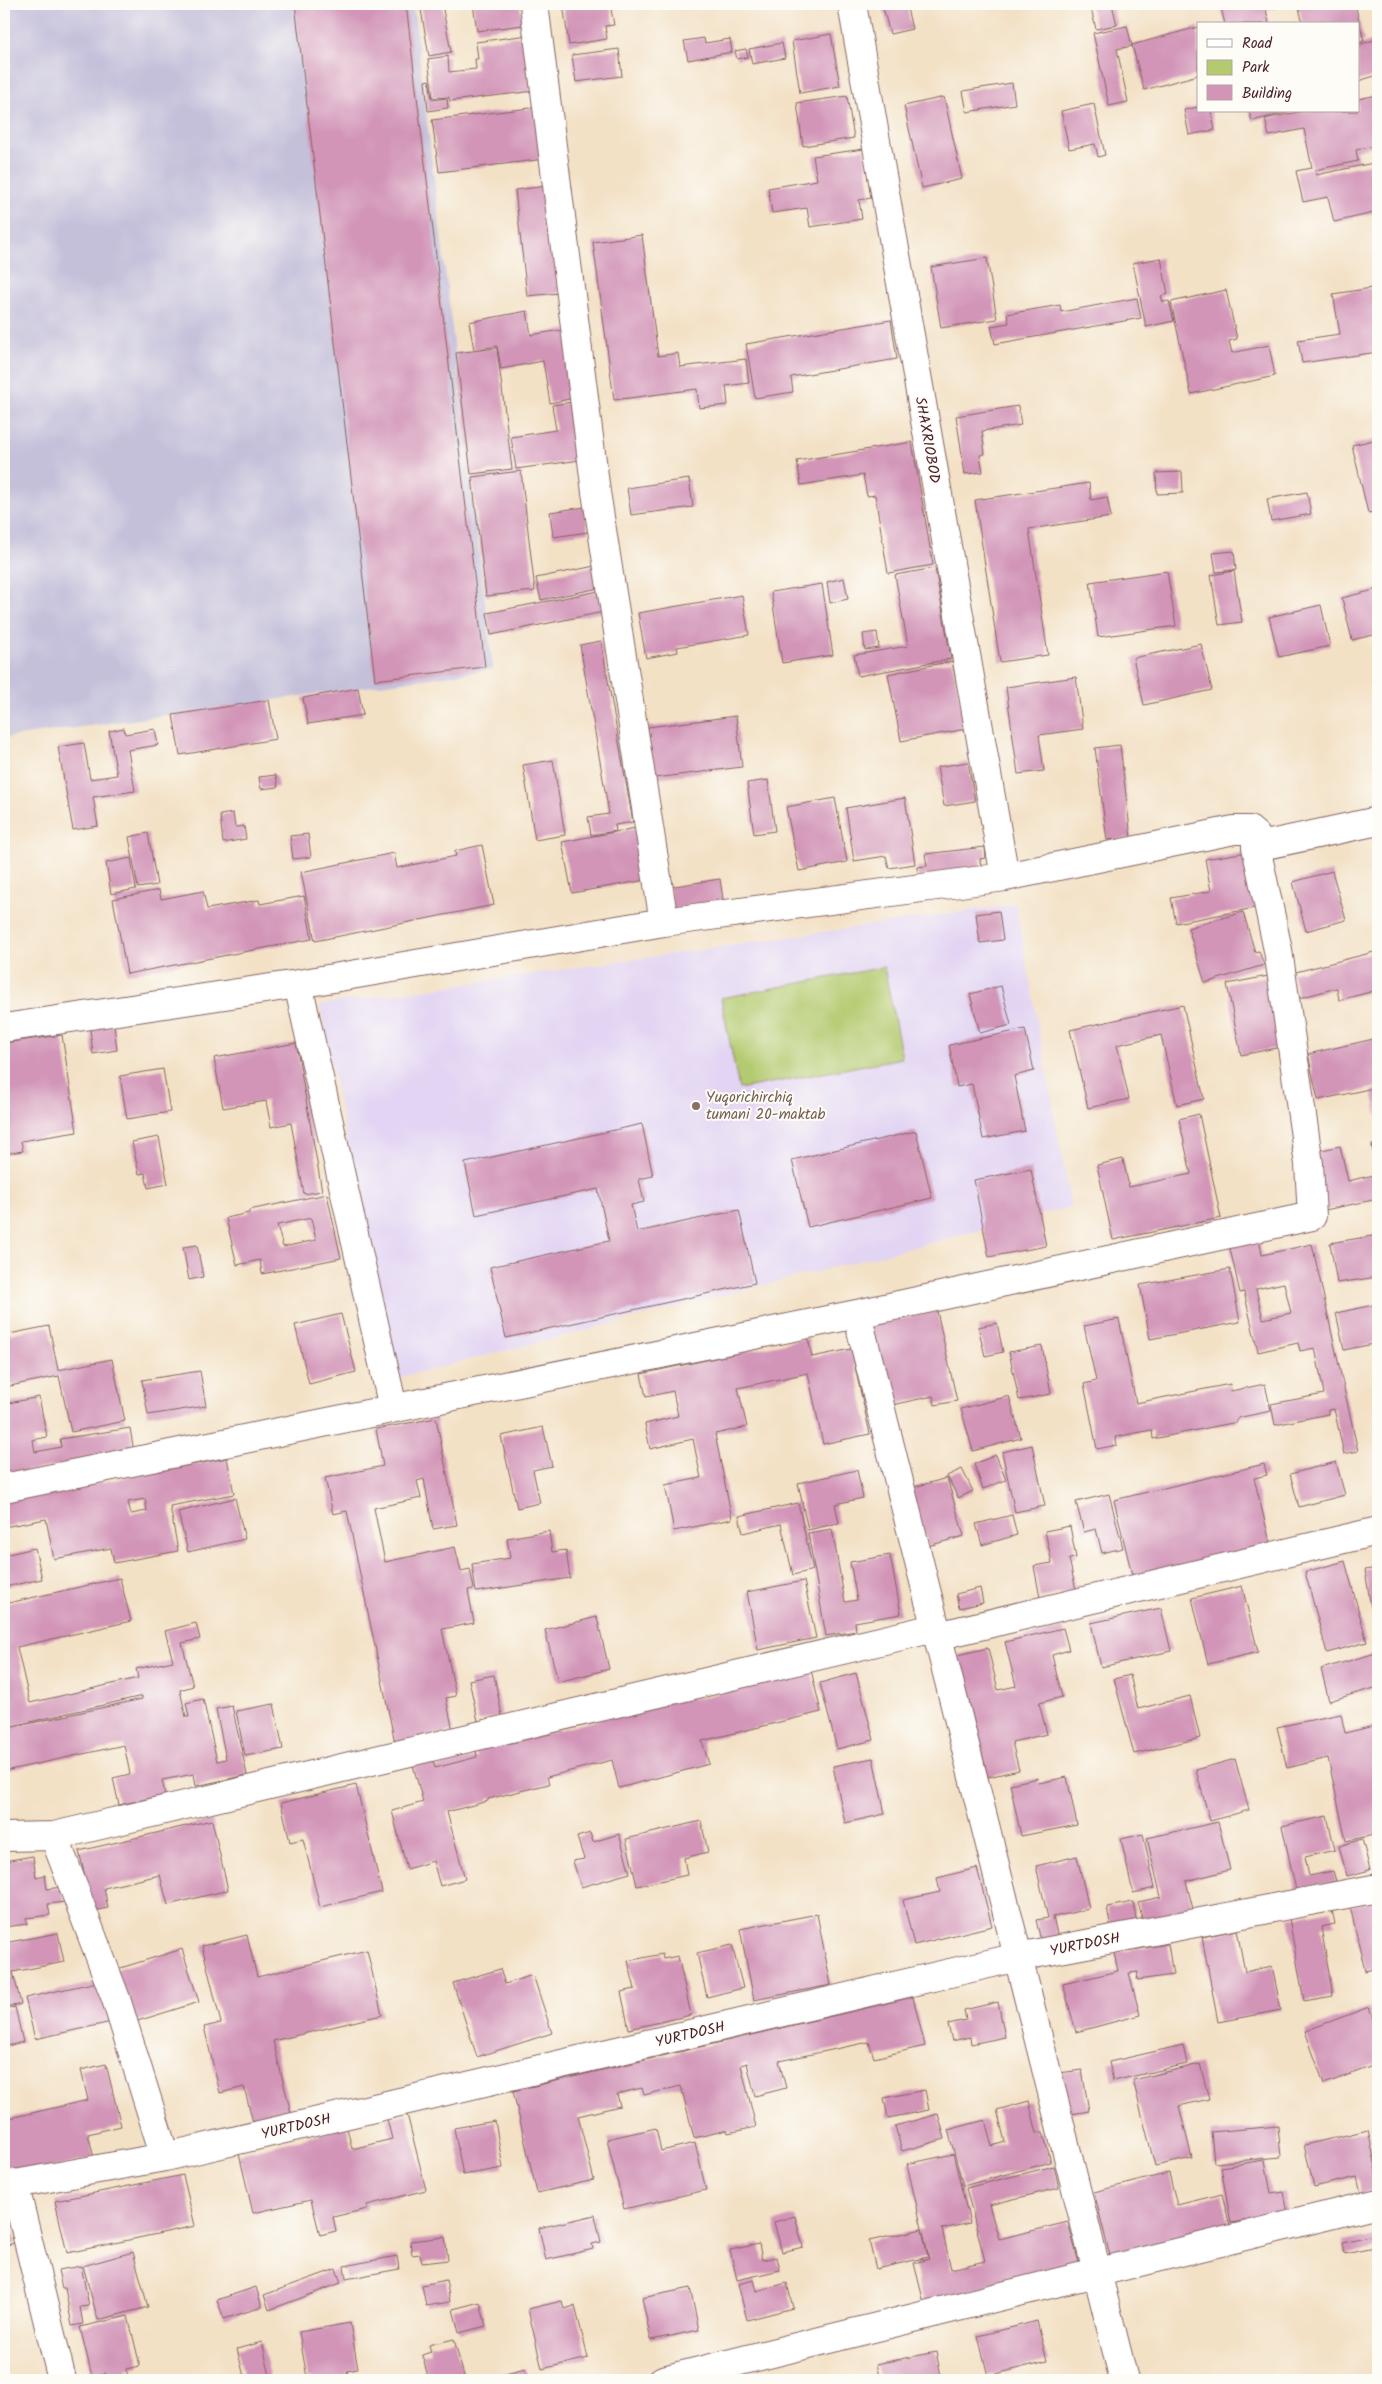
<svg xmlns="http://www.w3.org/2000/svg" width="1382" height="2384" font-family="Kalam,sans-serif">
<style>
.built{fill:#e2d4f3}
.industrial{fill:#c5c0da}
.green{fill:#b4ca6f;stroke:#7f744d}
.building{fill:#d294b7;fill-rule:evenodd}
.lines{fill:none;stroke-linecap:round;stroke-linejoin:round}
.minor-casing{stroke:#856361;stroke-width:30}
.minor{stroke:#fff;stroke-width:28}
.education-dot{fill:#8d6e63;stroke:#fdfcf7;stroke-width:2}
.labels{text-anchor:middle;stroke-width:4;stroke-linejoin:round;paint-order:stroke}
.street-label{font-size:15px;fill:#4a1f2b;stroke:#fdfcf7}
.education-label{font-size:15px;fill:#785e54;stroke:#fdfcf7;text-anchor:start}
</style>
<rect width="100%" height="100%" fill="#fdfcf7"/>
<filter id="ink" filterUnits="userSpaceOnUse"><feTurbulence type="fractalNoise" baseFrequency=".02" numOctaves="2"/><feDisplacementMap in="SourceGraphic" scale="10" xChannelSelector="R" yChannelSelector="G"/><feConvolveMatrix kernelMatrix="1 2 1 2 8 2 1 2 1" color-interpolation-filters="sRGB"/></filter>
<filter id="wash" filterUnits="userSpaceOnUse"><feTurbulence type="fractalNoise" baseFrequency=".0096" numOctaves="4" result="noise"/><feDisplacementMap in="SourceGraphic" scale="20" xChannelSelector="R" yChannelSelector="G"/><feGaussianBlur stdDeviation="1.12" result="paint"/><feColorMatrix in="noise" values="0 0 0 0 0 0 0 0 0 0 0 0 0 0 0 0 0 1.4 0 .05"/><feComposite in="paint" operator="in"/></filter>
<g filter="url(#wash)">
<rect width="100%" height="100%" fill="#f3e1c6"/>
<!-- built -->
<path class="built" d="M1016 904 1071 1207 393 1379 320 1005Z"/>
<!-- industrial -->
<path class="industrial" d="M4 4H413L493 669 4 738Z"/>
<!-- green -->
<path class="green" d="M884 967 902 1058 739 1089 721 998Z"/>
<g id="blocks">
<!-- building -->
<path class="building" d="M295 4H406L485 667 375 680Z
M420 4H442L451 52 429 56Z
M473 4H520L523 25 477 31Z
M563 4H610L614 25 605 26 607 39 569 45Z
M882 4H906L912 29 890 34Z
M1090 4H1112L1117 25 1096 29Z
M1220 4H1265L1269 24H1225Z
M1267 4H1288L1289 5 1268 9Z
M1298 4H1355L1364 41 1358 43V24H1303Z
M1127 26 1132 46 1117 49 1128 102 1109 106 1093 33Z
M1198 27V75L1144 90 1132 45Z
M831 34 840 86 800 93 792 41Z
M528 35 535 91 450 101 449 97 433 98 428 59 448 56 449 72 476 69 475 59H478L476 42Z
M704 38 705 43 730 39 732 52 688 60 684 41Z
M1378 39V75L1358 81V45Z
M782 43 785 58 752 64 749 49Z
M619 49 622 76 576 82 572 55Z
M746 49 748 57 737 59 735 51Z
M429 80 432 100 447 98 448 108 428 111 425 81Z
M1012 83 1015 104 967 112 963 91Z
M1378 95V145L1356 150 1358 161 1315 170 1316 175 1378 162V212L1334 222 1328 197 1303 202 1296 171 1312 168 1304 129 1269 136 1265 119 1303 111H1358V99Z
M847 96 854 138 803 146 797 103Z
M944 97 962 179 922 188 904 106Z
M1094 104 1105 155 1098 157 1095 144 1069 149 1061 111Z
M538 107 545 159 439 172 432 120Z
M1198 107V111H1211L1215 130 1189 135 1184 110Z
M1249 111H1288V112L1252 121Z
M864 149 871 198 859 200 862 219 810 227 807 208 772 213 768 188 817 180 813 156Z
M547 186 559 293 527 296 515 190Z
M642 235 658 356 678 353 680 367 746 359 749 383 726 386 728 405 699 408 697 389 614 400 593 242Z
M987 258 997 319 941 328 931 267Z
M1161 258 1168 294 1161 296 1163 302 1169 301 1174 321 1146 327 1133 263Z
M1378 287V352L1302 363 1298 340 1340 334 1333 294Z
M1226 290 1237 339 1229 341 1232 353 1269 345 1275 376 1191 394 1171 302Z
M1137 298 1141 318 995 344 991 326 1009 323 1007 314 1060 305 1061 312Z
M527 311 531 335 567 329 579 397 550 403 543 361 501 369 497 346 474 350 469 322Z
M891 320 897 359 791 377 793 392 755 398 746 344Z
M497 348 512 469 471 474 456 353Z
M579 401 588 459 516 469 511 437 556 430 552 405Z
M1018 406 1021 425 982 431 985 454 980 455 983 472 965 474 956 416Z
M1378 439V511L1368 513 1352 445Z
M912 442 933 565 888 573 875 495 867 496 863 475 801 485 797 461Z
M521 471 535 591 486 596 472 477Z
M1182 472 1183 493 1157 494 1156 473Z
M689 479 693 507 631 515 627 488Z
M1089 483 1091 500 1107 497 1111 517 1029 529 1048 655 1000 662 975 500Z
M1307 492 1311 514 1271 521 1267 499Z
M585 507 588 532 553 537 550 512Z
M1234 551 1236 570 1216 572 1213 553Z
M595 566 599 588 541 600 536 578Z
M935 568 951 659 858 676 854 655 908 646 895 575Z
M1167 571 1176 626 1098 637 1090 582Z
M1234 571 1242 622 1219 625 1211 575Z
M844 578 848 599 830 603 827 582Z
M822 584 833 655 782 663 771 592Z
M1378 589V634L1352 640 1342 598Z
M599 591 603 612 491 635 487 613Z
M742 595 749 635 677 647 678 652 646 658 638 613Z
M1321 605 1330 646 1279 657 1269 617Z
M877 632 879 648 865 650 863 634Z
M601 641 633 822 615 825 616 831 591 835 588 817 609 814 580 645Z
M1201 644 1212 690 1144 705 1133 658Z
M952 661 966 729 901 741 888 674Z
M1076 677 1083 729 1039 735 1044 771 1018 774 1006 687Z
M358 688 363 715 308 724 303 698Z
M269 700 276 739 180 755 173 715Z
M736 716 742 767 655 778 648 727Z
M124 728 125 734 155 729 158 745 128 750 135 791 93 797 98 826 73 830 58 747 84 743 90 779 117 775 109 731Z
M1120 745 1131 838 1107 840 1095 748Z
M553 760 565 835 535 840 523 765Z
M968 762 975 801 944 806 937 767Z
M276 775 278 787 261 789 259 777Z
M768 780 775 831 754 834 747 783Z
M835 798 847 862 799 871 786 807Z
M905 798 915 864 889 868 886 856 854 861 846 808Z
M233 813 235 827 244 826 246 839 223 843 220 815Z
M636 828 646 880 572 893 562 842Z
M148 833 157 885 138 888 129 837Z
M308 834 311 857 293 859 290 836Z
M482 845 494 905 315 941 301 872 394 853 397 868 456 856 455 851Z
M985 847 986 858 980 859 981 869 918 877 917 867 927 866 925 854Z
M1247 852 1265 906 1176 923 1171 898 1211 891 1205 859Z
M131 858 136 889 111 894 106 863Z
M1332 871 1346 920 1306 931 1293 882Z
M720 879 724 906 674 914 669 887Z
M159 890 161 899 203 891 207 909 259 900 260 904 304 896 312 939 127 974 113 899Z
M999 911 1003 940 980 943 976 914Z
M1243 912 1255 952 1259 951 1264 965 1205 983 1188 928Z
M1378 951V990L1339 1000 1337 988 1299 998 1292 973Z
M1268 976 1282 1047 1241 1055 1227 984Z
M1001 986 1011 1025 980 1033 970 994Z
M1183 1005 1204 1099 1177 1105 1161 1035 1117 1045 1129 1099 1088 1108 1070 1030Z
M114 1025 117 1050 93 1054 90 1029Z
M1025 1029 1034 1071 1014 1076 1025 1131 983 1139 972 1084 957 1087 949 1045Z
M62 1035 77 1132 21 1141 23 1151 4 1154V1043Z
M1378 1038V1087L1318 1100 1308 1054Z
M296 1043 322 1191 304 1194 291 1123 271 1127 266 1101 223 1108 214 1058Z
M163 1069 170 1112 127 1119 120 1076Z
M1378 1089V1114H1377L1372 1091Z
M1199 1114 1221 1218 1113 1240 1097 1165 1123 1159 1129 1187 1191 1174 1179 1119Z
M642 1124 653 1176 639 1179 644 1202 631 1205 637 1232 739 1210 755 1283 506 1338 490 1267 609 1241 598 1189 476 1215 465 1163Z
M916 1131 932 1198 808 1227 792 1160Z
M159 1137 168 1184 148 1188 145 1173 139 1174 132 1142Z
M1378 1144V1169H1377L1372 1145Z
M1340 1146 1348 1181 1378 1174V1199L1325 1210 1313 1152Z
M1031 1169 1046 1246 989 1257 974 1180Z
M327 1194 341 1258 262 1274 260 1260 237 1265 226 1218 249 1213V1210ZM311 1218 316 1240 283 1247 277 1225Z
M1378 1235V1277L1337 1283 1330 1243Z
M1259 1238 1262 1255 1312 1244 1358 1451 1344 1454 1334 1409 1328 1410V1414L1275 1425 1271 1404 1324 1394 1315 1348 1300 1351 1298 1343 1258 1352 1244 1292 1240 1293 1229 1244ZM1284 1283 1291 1313 1263 1319 1256 1289Z
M197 1245 203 1277 189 1280 183 1247Z
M1230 1269 1240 1322 1150 1339 1140 1285Z
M1378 1304V1343L1344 1350 1336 1313Z
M937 1311 957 1401 935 1405 933 1396 887 1406 869 1326Z
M341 1314 356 1372 309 1384 295 1325Z
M1119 1319 1136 1403 1230 1384 1231 1391 1265 1384 1271 1411 1237 1418V1422L1153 1439 1152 1430 1115 1437 1117 1445 1097 1449 1084 1384 1096 1381 1084 1326Z
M997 1323 1003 1352 985 1356 978 1327Z
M49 1326 58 1370 112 1359 125 1421 71 1432 59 1376 5 1387 4 1335Z
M808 1338 812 1357 851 1349 870 1434 823 1444 808 1373 738 1388 747 1427 715 1434 732 1519 674 1531 665 1485 701 1478 693 1439 650 1449 645 1424 678 1416 673 1391 646 1397 641 1374Z
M1042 1346 1051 1394 1019 1400 1009 1352Z
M200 1371 206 1406 148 1415 142 1380Z
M1009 1396 1021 1438 973 1451 961 1409Z
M39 1397 47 1437 33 1440 35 1452 61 1447 60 1439 130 1428 134 1452 4 1475V1448L8 1447 4 1424V1404Z
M436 1418 457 1525 433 1529 424 1479 417 1481 421 1498 374 1508 385 1562 455 1547 461 1571 470 1569 474 1589 468 1590 474 1623 442 1629 456 1696 446 1698 453 1731 395 1743 347 1511 333 1514 325 1478 383 1466 376 1429Z
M543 1427 552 1466 533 1470 540 1503 517 1508 501 1436Z
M1032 1445 1045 1506 1015 1512 1002 1452Z
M996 1455 1006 1480 983 1489 974 1464Z
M227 1458 234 1494 170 1506 178 1551 114 1563 111 1548 54 1559 46 1519 4 1527V1501ZM145 1499 147 1511 131 1514 128 1502Z
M1336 1462 1345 1495 1299 1507 1290 1474Z
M1264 1464 1267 1475 1254 1478 1271 1546 1133 1579 1114 1500Z
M962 1469 973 1491 958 1498 947 1476Z
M857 1470 863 1498 835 1504 839 1523 808 1530 798 1483Z
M947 1478 964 1536 928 1546 911 1488Z
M1109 1494 1123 1548 1102 1553 1096 1529 1084 1532 1076 1502Z
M235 1498 245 1539 188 1552 178 1512Z
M798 1503 813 1570 793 1575 781 1524 743 1533 739 1516Z
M1012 1515 1017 1535 982 1545 976 1524Z
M1070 1526 1076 1558 1069 1559 1076 1590 1040 1598 1034 1566 1052 1563 1045 1531Z
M832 1529 845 1602 857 1600 850 1562 890 1555 901 1614 855 1622 856 1631 826 1636 808 1533Z
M549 1531 552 1552 566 1550 570 1578 476 1592 472 1564 510 1558 507 1538Z
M35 1548 42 1579 4 1587V1555Z
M1345 1561 1367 1642 1327 1653 1305 1572Z
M1378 1568V1607L1371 1608 1365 1570Z
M120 1578 131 1621 17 1647 30 1703 138 1678 136 1669 173 1661 165 1631 196 1623 200 1639 182 1643 193 1686 180 1690 186 1717H189L186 1703 203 1699 217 1761 226 1759 216 1709 232 1706 247 1775 196 1786 194 1774 162 1780 165 1795 119 1805 113 1778 130 1774 124 1745 5 1771 4 1729 142 1699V1696L4 1728V1604Z
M804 1581 816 1638 758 1650 747 1592Z
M1242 1586 1258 1652 1208 1664 1192 1598Z
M980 1588 983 1603 959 1608 956 1594Z
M1161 1608 1171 1651 1101 1667 1091 1623Z
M597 1617 609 1669 558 1682 545 1630Z
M1063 1628 1069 1650 1052 1655 1062 1697 1039 1703 1047 1734 1012 1742 1019 1770 988 1777 957 1655 988 1648 998 1690 1016 1686 1005 1642Z
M1376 1653 1378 1663V1687L1329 1701 1321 1669Z
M811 1670 821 1712 702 1741 709 1764 619 1788 612 1760 547 1777 549 1784 488 1799V1801L447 1812 465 1879 440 1886 433 1861 407 1869 392 1811 423 1802 413 1765 433 1760 435 1768 477 1757 476 1751 691 1696 692 1700Z
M856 1673 874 1740 837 1749 820 1683Z
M494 1675 502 1716 478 1721 469 1680Z
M1130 1675 1138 1709 1190 1696 1200 1738 1134 1754 1114 1679Z
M274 1704 283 1749 245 1756 236 1711Z
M1341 1714 1345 1733 1378 1725V1834L1346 1841 1328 1758 1287 1768 1277 1727Z
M873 1758 885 1814 845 1823 833 1766Z
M1235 1759 1249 1810 1210 1821 1196 1770Z
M1067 1777 1077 1825 1021 1836 1010 1784 1038 1778 1039 1783Z
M356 1785 382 1892 320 1907 303 1839 290 1842 281 1803Z
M1327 1816 1335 1850 1305 1857 1309 1876 1333 1871 1336 1881 1296 1890 1282 1826Z
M212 1820 228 1890 168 1905 160 1875 104 1888 108 1908 93 1911 79 1851Z
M701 1821 708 1852 684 1858 687 1875 637 1886 626 1839Z
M1218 1822 1230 1870 1186 1881 1194 1913 1144 1925 1138 1902 1161 1897 1147 1838Z
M590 1833 593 1842 619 1834 630 1873 581 1887 573 1861 584 1859 577 1837Z
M1143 1834 1155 1888 1133 1893 1121 1839Z
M1362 1839 1370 1870 1347 1876 1339 1846Z
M33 1856 36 1877 45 1875 47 1889 62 1887 65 1902 48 1904 50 1915 26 1918 27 1924 4 1927V1861Z
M1077 1856 1089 1909 1053 1917 1058 1938 1041 1941 1036 1920 1048 1918 1036 1866Z
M977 1868 992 1926 914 1945 903 1900 940 1892 937 1878Z
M1378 1900V1968L1365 1971 1350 1906Z
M1133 1902 1137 1924 1111 1929 1107 1907Z
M1332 1910 1335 1924 1321 1927 1333 1996 1304 2001 1289 1918Z
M817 1914 831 1985 754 2000 740 1929Z
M1237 1930 1245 1972 1272 1966 1281 2010 1218 2022 1202 1937Z
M58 1933 64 1962 13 1972 21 2004 4 2008V1943Z
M247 1935 257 1977 367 1950 382 2015 273 2041 291 2113 253 2122 244 2087 220 2093 204 2027 221 2023 202 1946Z
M1168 1944 1173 1975 1137 1980 1138 1972 1129 1973 1140 2015 1076 2032 1063 1984 1118 1971 1114 1953Z
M732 1945 743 1988 707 1997 697 1953Z
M182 1949 199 2002 131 2023 114 1970Z
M662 1954 663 1959 678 1956 691 2015 629 2029 621 1992 635 1989 628 1961Z
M500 1969 505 1984 533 1975 552 2033 477 2057 453 1983Z
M106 1980 116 2021 35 2039 25 1998Z
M913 1997 925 2046 874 2058 869 2042 779 2061 786 2088 755 2096 747 2063 741 2065 756 2127 728 2133 727 2130 694 2138 681 2086 644 2095 642 2088 617 2094 620 2106 578 2116 594 2180 537 2193 513 2091Z
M998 2002 1005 2037 971 2044 970 2037 952 2041 948 2024 966 2020 964 2010Z
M15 2007 23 2042 4 2047V2010Z
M1369 2007 1378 2031V2064L1324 2084 1305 2031Z
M1183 2045 1187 2064 1113 2081 1109 2062Z
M106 2064 121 2126 88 2134 94 2158 4 2179V2115L6 2119 88 2100 81 2070Z
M1200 2064 1209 2099 1179 2106 1192 2158 1155 2166 1133 2080Z
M1082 2070 1089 2111 1066 2115 1059 2073Z
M925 2090 929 2110 888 2118 884 2098Z
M1029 2101 1037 2133 1043 2132 1051 2162 963 2186 948 2130 985 2120 992 2146 1005 2142 997 2110Z
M407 2114 426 2190 367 2205V2209L333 2217 336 2231 320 2235 311 2200 253 2213 239 2154 327 2133 326 2129 346 2124 352 2149 392 2139 387 2119Z
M938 2114 945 2139 902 2151 895 2126Z
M495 2121 503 2168 463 2175 454 2128Z
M1278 2126 1281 2157 1214 2163 1211 2132Z
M656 2128 661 2151 695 2143 706 2190 624 2209 607 2139Z
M1368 2130 1378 2177V2190L1361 2194 1357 2177 1314 2187 1304 2145Z
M953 2154 970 2223 942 2229 951 2269 985 2261 966 2188 1054 2166 1059 2188 989 2205 999 2239 1068 2222 1079 2263 924 2303 914 2263 929 2259 907 2164Z
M1265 2160 1271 2194 1284 2192 1288 2214 1231 2223 1221 2167Z
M1169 2173 1177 2205 1222 2194 1230 2226 1110 2256 1094 2192Z
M183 2175 195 2226 67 2253 55 2201Z
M8 2215 15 2243 4 2246V2216Z
M595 2215 601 2242 592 2244 593 2249 546 2260 539 2228Z
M795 2216 803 2247 782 2252 774 2222Z
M922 2229 928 2257 876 2269 869 2241Z
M1378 2234V2247L1345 2254 1343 2242Z
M445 2237 448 2260 422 2263 420 2254 412 2255 410 2241Z
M759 2244 762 2260 777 2257 780 2270 737 2280 730 2250Z
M133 2252 148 2307 98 2320 83 2266Z
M397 2256 399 2269 346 2279 344 2266Z
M81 2266 89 2306 80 2307 83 2324 72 2326 65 2288H62L58 2270Z
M336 2269 341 2283 269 2310 264 2295Z
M446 2280 450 2302 426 2306 422 2285Z
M754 2280 757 2291 787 2283 793 2308 747 2320 738 2284Z
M256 2287 262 2307 224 2319 217 2300Z
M690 2288 699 2330 651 2340 642 2298Z
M562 2301 564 2309 575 2306 588 2358 542 2369 528 2309Z
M480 2302 486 2326 459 2333 453 2309Z
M128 2316 140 2366 126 2369 129 2380H107L105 2373 92 2376 80 2327Z
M1037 2321 1047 2361 988 2376 978 2336Z
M350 2323 358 2369 347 2371 349 2380H315L314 2377 307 2378 299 2332Z
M454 2339 465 2380H429L422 2355 431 2352 429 2345Z
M262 2342 271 2380H245L237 2349Z
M936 2352 942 2380H880L876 2364Z
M525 2369 528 2380H483Z
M45 2375 47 2380H26V2379Z"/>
</g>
</g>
<g filter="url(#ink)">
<use href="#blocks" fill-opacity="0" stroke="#856361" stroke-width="1"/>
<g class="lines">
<!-- minor casing -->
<g class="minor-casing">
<path id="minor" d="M534 4 596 492 664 922
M852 4 1005 877
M298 984 393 1408
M4 1028 298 984 664 922 1005 877 1234 830H1249L1256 836V847L1378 821
M857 1314 1124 2380
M4 1488 857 1314 1312 1216 1309 1164 1278 950 1256 847
M937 1636 1378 1531
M54 1836 116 1999 165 2157
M4 1837 54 1836 935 1628
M14 2183 62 2380
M4 2186 165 2157 1018 1957 1378 1888
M663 2380 1378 2203"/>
</g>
<!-- minor -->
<use href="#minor" class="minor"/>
</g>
</g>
<!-- markers -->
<circle class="education-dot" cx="696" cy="1106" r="5"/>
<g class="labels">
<!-- street labels -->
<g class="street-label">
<text transform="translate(928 440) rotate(80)" y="5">SHAXRIOBOD</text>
<text transform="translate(1085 1944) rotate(-11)" y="5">YURTDOSH</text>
<text transform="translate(690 2034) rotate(-13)" y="5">YURTDOSH</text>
<text transform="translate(296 2126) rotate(-13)" y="5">YURTDOSH</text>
</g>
<!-- education labels -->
<g class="education-label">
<text x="706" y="1102">Yuqorichirchiq<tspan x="706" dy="17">tumani 20-maktab</tspan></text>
</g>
</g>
<!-- margin -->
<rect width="1382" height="2384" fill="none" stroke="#fdfcf7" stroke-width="20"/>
<!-- legend -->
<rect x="1197" y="22" width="162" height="90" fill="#fdfcf7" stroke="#b5a4a5"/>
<rect x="1207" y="39" width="25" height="8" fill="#ffffff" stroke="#b5a4a5"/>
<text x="1242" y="48" font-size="15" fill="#4a1f2b">Road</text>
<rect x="1207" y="60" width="25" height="15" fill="#b4ca6f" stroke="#b5a4a5"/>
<text x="1242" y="72" font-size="15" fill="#4a1f2b">Park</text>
<rect x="1207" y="85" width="25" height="15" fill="#d294b7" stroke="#b5a4a5"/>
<text x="1242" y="98" font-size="15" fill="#4a1f2b">Building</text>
</svg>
